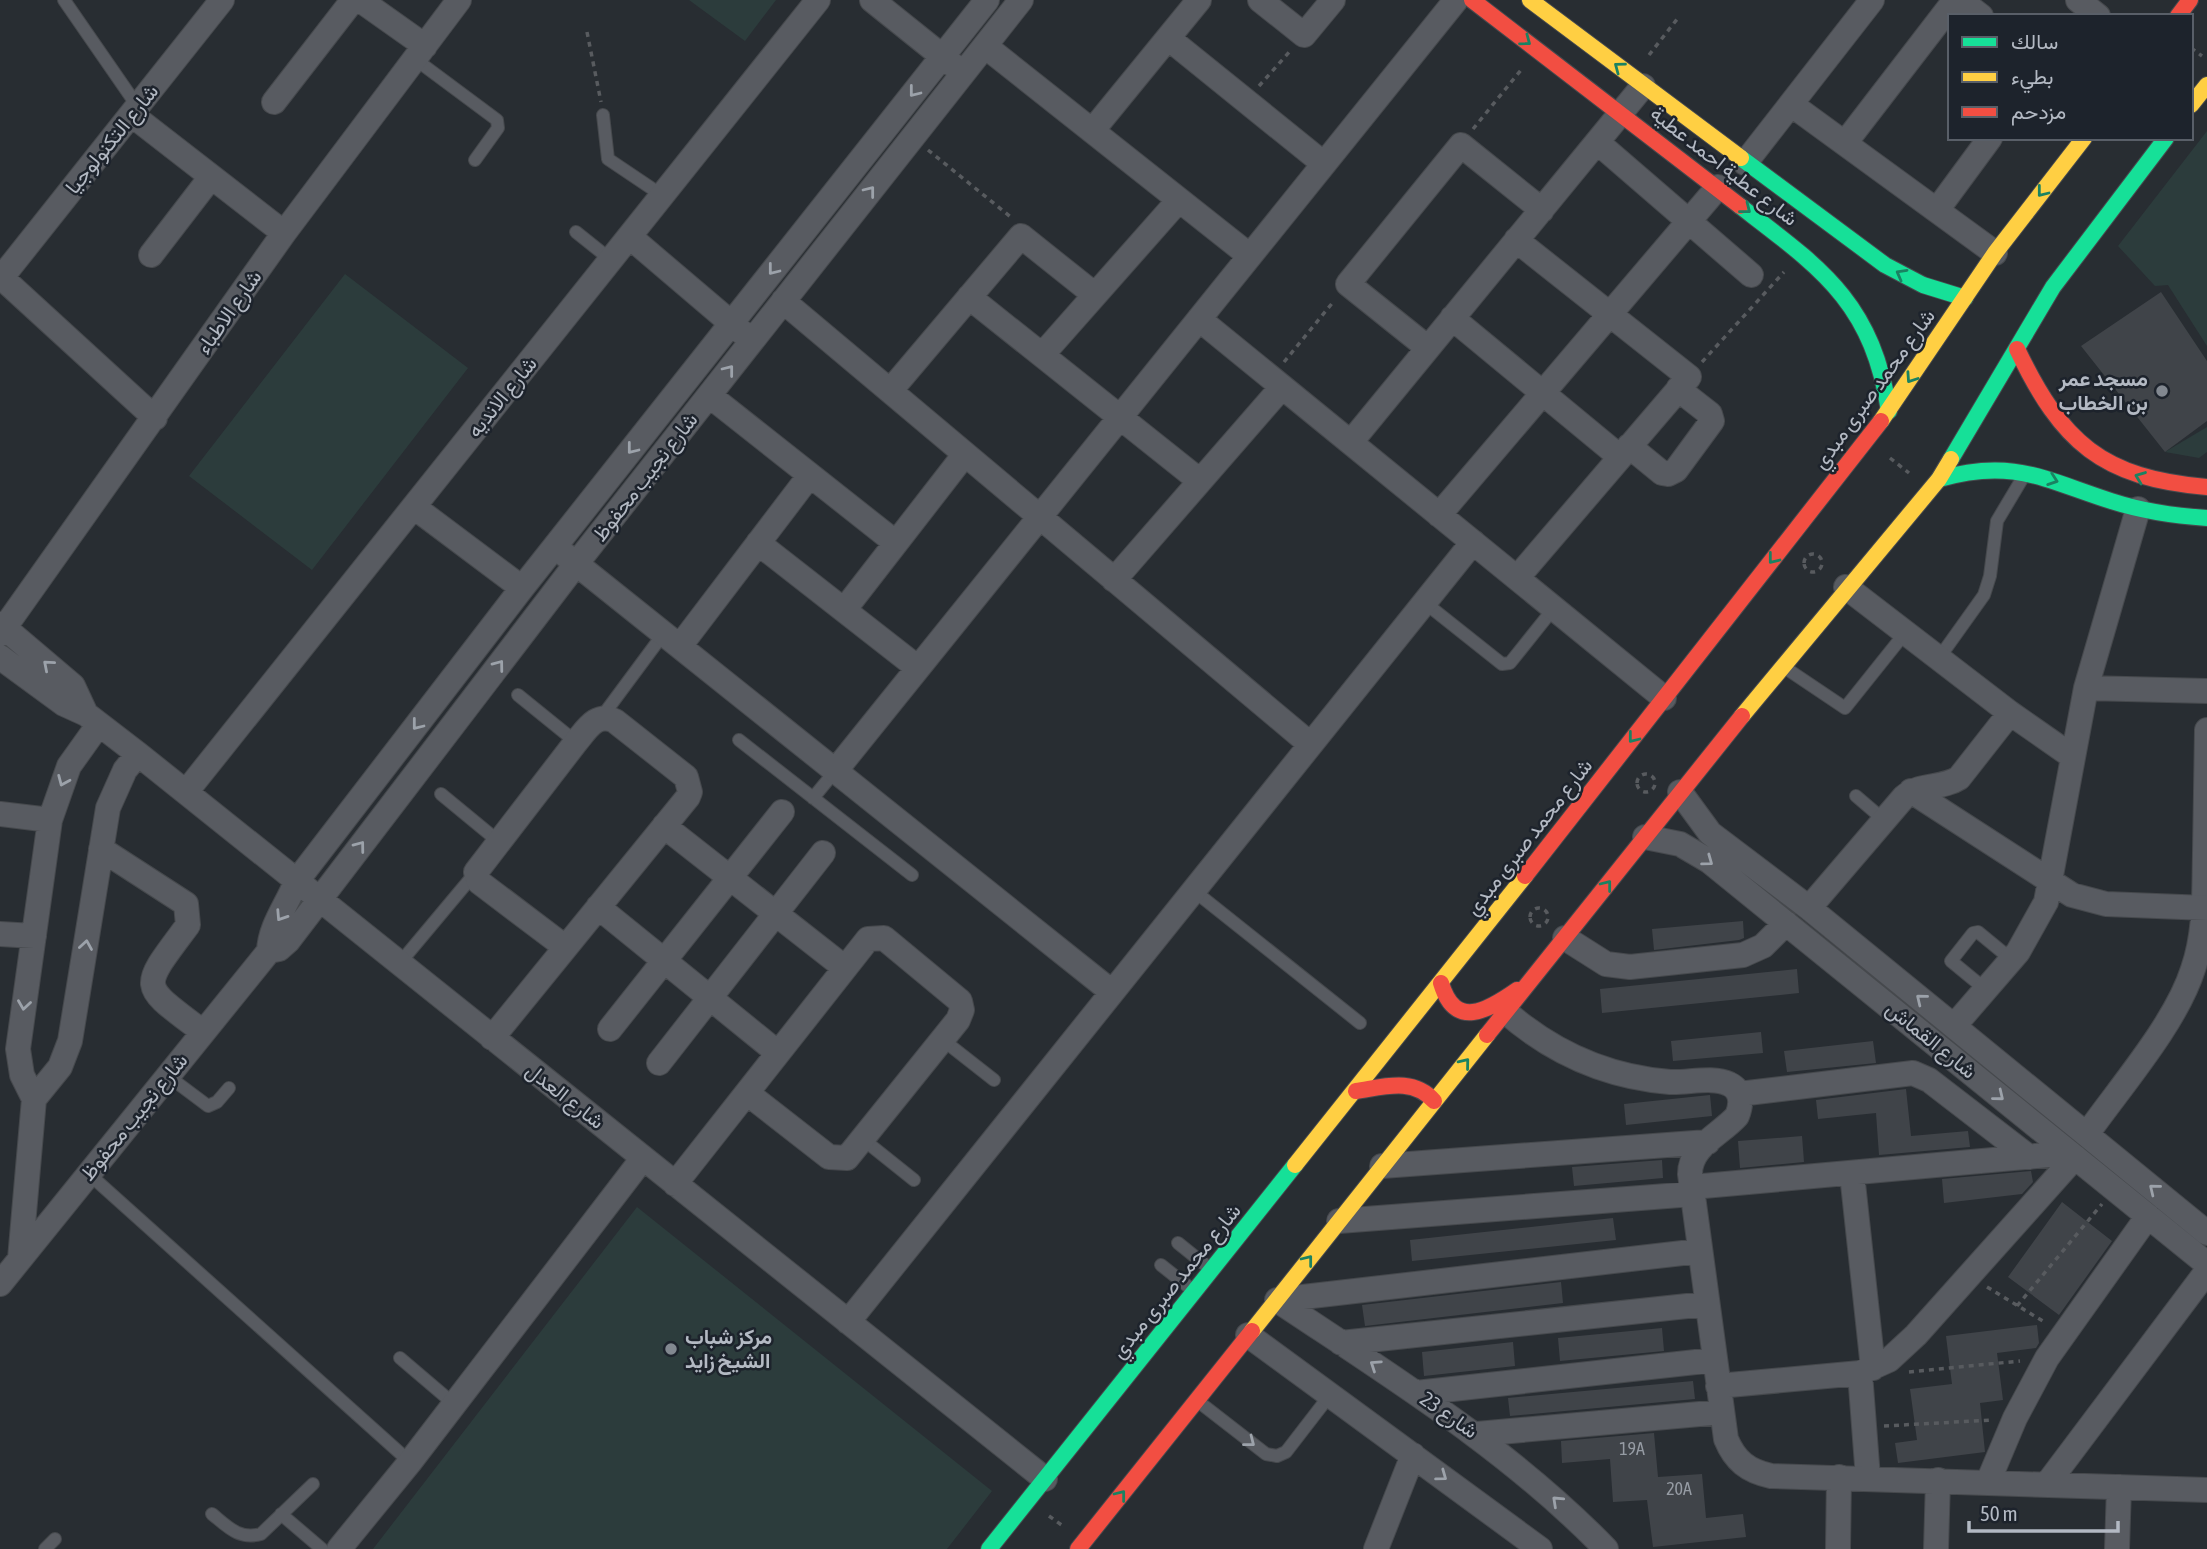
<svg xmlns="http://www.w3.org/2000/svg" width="2207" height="1549" font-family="'Asap Condensed',Vazirmatn,sans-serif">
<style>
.green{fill:#2c3c3c}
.building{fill:#404449}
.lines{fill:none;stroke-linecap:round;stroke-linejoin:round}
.lane-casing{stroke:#46494d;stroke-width:14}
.street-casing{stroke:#46494d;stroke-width:26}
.fast-casing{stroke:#46494d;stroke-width:18}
.slow-casing{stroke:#46494d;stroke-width:18}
.jam-casing{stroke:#46494d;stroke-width:18}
.path{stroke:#585b5f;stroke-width:3.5;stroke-dasharray:5 5;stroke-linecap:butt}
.lane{stroke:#585b61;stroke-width:12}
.street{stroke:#585b61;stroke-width:24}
.fast{stroke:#16e098;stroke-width:16}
.slow{stroke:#ffcf43;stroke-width:16}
.jam{stroke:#f24e42;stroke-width:16}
.oneway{stroke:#1a8262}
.oneway2{stroke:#9ca2aa}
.poi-dot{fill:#828890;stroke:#1d232c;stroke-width:2.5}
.labels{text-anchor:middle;stroke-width:5;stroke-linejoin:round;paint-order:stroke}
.number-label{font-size:18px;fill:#969ca4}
.street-label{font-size:21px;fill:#b3b9c3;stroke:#1d232c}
.poi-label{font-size:21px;font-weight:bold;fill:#b3b9c3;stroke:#1d232c;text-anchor:end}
</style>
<rect width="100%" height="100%" fill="#282d32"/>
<!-- green -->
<path class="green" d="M689 0H776L745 41Z
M2207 131V346L2168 285 2155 286 2118 246Z
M345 274 468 368 312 570 189 476Z
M2207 427V452L2199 458 2165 452Z
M637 1207 992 1491 947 1549H373Z"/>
<!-- building -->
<path class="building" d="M2161 292 2207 361V421L2165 452 2081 346Z
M1743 921 1744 938 1739 940 1654 950 1652 929Z
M1797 969 1799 993 1602 1013 1600 989Z
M1761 1032 1763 1053 1673 1061 1671 1041Z
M1873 1041 1876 1063 1787 1072 1784 1051Z
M1906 1089 1911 1136 1968 1131 1970 1147 1879 1155 1876 1113 1818 1119 1816 1100Z
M1710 1095 1712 1116 1626 1125 1624 1104Z
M1802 1136 1804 1162 1740 1168 1738 1141Z
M1662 1160 1663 1178 1574 1186 1572 1167Z
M2031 1171 2033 1182 2022 1194 1944 1203 1942 1179Z
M2062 1202 2112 1241 2059 1315 2008 1277Z
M1613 1218 1616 1240 1412 1261 1410 1240Z
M1561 1282 1563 1303 1365 1326 1362 1305Z
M2037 1325 2039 1343 2036 1348 1997 1353 2003 1400 1980 1403 1985 1452 1898 1463 1895 1443 1917 1440 1910 1389 1952 1384 1946 1336Z
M1662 1328 1664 1351 1560 1361 1558 1338Z
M1513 1342 1515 1366 1424 1376 1422 1352Z
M1693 1381 1695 1399 1510 1416 1508 1398Z
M1654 1433 1658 1477 1702 1474 1706 1518 1743 1514 1746 1537 1653 1547 1647 1500 1613 1502 1610 1459 1562 1463 1561 1441Z"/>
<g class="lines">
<!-- lane casing -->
<g class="lane-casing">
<path id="lane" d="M64 0 138 107
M415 59 497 120 498 128 475 160
M603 115 608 159 663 196
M576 232 611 260
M1424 602 1502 664 1510 663 1554 608
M1939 658 1984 595 1990 576 1997 521 2025 474
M1784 667 1845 708 1905 633
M518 695 576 742
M601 718 664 633
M739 740 912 875
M441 794 498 841
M1856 796 1884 820
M813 798 836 770
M1193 890 1360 1023
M399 964 476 872
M1985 989 1951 961 1973 933 1978 932 2012 960
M943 1040 994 1080
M168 1076 208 1106 217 1102 229 1088
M864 1140 914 1180
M89 1174 410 1462
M1178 1243 1209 1268
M1161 1265 1190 1288
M400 1358 454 1404
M1199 1402 1266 1454 1277 1456 1286 1452 1330 1395
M212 1514C228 1527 239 1540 261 1534L313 1484
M281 1514 322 1549
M45 1549 55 1539"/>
</g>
<!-- street casing -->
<g class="street-casing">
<path id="street" d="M360 0 425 46
M872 0 953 65
M1260 0 1304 35 1333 0
M1960 0 1981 16
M2078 0 2098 16
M1168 38 1324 164
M985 46 1250 256
M274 102 353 0
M1792 105 1995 253
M132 115 284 233
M1092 131 1199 0
M1597 142 1751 275
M1845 143 1955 0
M1745 163 1872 0
M1937 210 1990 138
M630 237 744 334
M1516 240 1689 377 1517 578
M151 255 211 177
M0 276 155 418
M2 277 222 0
M969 297 1200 481
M783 301 1310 744
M1452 318 1620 457
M1199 319 1664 698
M1428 348 1348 284 1461 145 1542 210
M1042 355 1179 200
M890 391 1021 236 1095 295
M710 396 896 543
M1351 442 1643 86
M1629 446 1662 473 1668 474 1676 470 1712 421 1710 414 1678 389
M414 507 522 588
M1439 515 1718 187
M758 543 918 668
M564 554 1112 992
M1114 580 1282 387
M1846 587 2010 713 2073 757
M844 610 965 454
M0 624 73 686 86 714
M0 634 284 233 459 0
M680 646 810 475
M0 657 64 704 86 714 138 754 1045 1479
M2086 688 2207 691
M836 770 1456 0
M1911 791 2072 895 2106 904 2207 908
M186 792 818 0
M1680 792 1710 833 1809 908 2207 1233
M0 814 50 820
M664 826 845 968
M1645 837 1680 844 1709 861 2207 1264
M101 849 186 904 188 925C139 991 139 983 203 1032
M598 907 778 1053
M1809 908 1904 797C1920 783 1942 789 1959 778L2010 713
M0 934 34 936
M1565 938 1606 964 1630 967 1743 955 1763 946 1786 923
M269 951 279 949 288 941 576 564 1021 0
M1506 1012C1554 1054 1607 1077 1670 1082 1688 1083 1713 1076 1729 1084 1742 1090 1742 1104 1737 1116 1720 1135 1690 1146 1690 1174L1726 1439C1735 1461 1748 1471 1771 1476L2207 1490
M1954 1026 2018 952 2046 902 2086 688 2138 509
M610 1029 782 812
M492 1038 688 797 690 792 686 777 615 721C596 712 587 729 576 742L476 872 479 882 565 947
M659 1063 823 853
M1739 1094 1913 1073 1929 1080 2029 1157
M34 1099 60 1067 70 1041 108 808 125 770 138 754
M2087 1134C2121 1086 2176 1023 2193 969 2206 931 2204 892 2205 853 2206 812 2206 771 2207 730
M1382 1166 1708 1142
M1852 1174 1873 1368
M675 1184 868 939 884 938 960 1001 962 1010 958 1020 847 1158 829 1157 747 1093
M1692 1187 2070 1153
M1339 1221 1693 1194
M20 1259 34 1099 22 1075 18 1049 50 820 69 766 99 724
M0 1284 269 951C270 926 287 905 296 882L522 588 987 0
M1277 1300 1700 1251
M1277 1300C1392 1377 1509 1449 1606 1549
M848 1322 1473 542
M1248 1335 1540 1549
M1341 1343 1706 1304
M1860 1373 1868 1478
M1718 1386 1860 1373 1889 1360 1916 1335 2075 1157
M1416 1393 1714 1360
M1477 1434 1722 1412
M1988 1482 2015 1418 2047 1358 2148 1216
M2047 1484 2207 1271
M339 1549 410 1462 643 1158
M1376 1549 1413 1455
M1838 1549 1839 1477
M1936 1549 1938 1480
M2117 1549 2119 1487"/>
</g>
<!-- fast casing -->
<g class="fast-casing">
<path id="fast" d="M1741 158 1885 265 1923 285 1965 298
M1740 206C1822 269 1872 302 1889 411
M1951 459 2053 287 2166 138
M1939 479C2012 458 2043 479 2111 501 2142 511 2175 516 2207 518
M989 1549 1295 1165"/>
</g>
<!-- slow casing -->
<g class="slow-casing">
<path id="slow" d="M1530 0 1741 158
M2191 105 2207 85
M1881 421 1995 253 2084 138
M1742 716 1939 479 1951 459
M1295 1165 1525 876
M1252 1331 1487 1035"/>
</g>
<!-- jam casing -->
<g class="jam-casing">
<path id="jam" d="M1472 0 1740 206
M2178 16 2190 0
M2017 349C2062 443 2102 478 2207 487
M1525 876 1881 421
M1441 983C1455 1030 1487 1011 1517 990
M1487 1035 1742 716
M1356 1091C1384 1087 1413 1077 1434 1101
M1078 1549 1252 1331"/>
</g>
<!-- path -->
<path class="path" d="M587 32 601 102
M2191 48 2202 56
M1649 55 1678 18
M1259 86 1291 50
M1473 129 1521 70
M928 150 1012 218
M1284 362 1334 301
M1702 362 1784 272
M1890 458 1909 473
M1804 563a9 9 0 1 1 18 0a9 9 0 1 1-18 0Z
M1637 783a9 9 0 1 1 18 0a9 9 0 1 1-18 0Z
M1530 917a9 9 0 1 1 18 0a9 9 0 1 1-18 0Z
M1987 1287 2046 1323
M2017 1306 2102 1204
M1909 1372 2020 1361
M1884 1426 1992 1420
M1049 1516 1063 1526"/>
<!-- lane -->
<use href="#lane" class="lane"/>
<!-- street -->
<use href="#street" class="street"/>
<!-- fast -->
<use href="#fast" class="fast"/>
<!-- slow -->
<use href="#slow" class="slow"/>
<!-- jam -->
<use href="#jam" class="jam"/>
</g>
<!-- one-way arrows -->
<defs><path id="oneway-chevron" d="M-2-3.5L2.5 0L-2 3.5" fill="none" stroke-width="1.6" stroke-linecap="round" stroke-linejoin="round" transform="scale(1.75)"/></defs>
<g class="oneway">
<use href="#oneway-chevron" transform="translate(1526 41) rotate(37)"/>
<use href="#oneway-chevron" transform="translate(1619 67) rotate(-143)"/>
<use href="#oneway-chevron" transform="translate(2042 192) rotate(128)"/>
<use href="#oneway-chevron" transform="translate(1746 209) rotate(38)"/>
<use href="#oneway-chevron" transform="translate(1901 274) rotate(-151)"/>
<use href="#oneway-chevron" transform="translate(1911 378) rotate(124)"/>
<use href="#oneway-chevron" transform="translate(2140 477) rotate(-159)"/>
<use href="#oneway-chevron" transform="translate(2053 480) rotate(19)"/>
<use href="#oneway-chevron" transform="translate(1773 559) rotate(128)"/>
<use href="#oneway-chevron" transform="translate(1633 738) rotate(128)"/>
<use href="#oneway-chevron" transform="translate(1607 885) rotate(-52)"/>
<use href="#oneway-chevron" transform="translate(1465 1063) rotate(-51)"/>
<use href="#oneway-chevron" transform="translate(1308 1260) rotate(-52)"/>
<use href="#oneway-chevron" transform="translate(1121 1495) rotate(-52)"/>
</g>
<g class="oneway2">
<use href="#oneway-chevron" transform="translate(914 92) rotate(128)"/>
<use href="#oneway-chevron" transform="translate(870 191) rotate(-52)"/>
<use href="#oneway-chevron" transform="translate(773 270) rotate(128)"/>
<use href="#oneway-chevron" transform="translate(729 370) rotate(-52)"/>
<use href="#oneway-chevron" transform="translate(632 449) rotate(128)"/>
<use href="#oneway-chevron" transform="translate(48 665) rotate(-139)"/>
<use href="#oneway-chevron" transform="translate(499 665) rotate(-53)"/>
<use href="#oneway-chevron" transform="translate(417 725) rotate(128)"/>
<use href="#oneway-chevron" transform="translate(63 781) rotate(113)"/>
<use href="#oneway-chevron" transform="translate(360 846) rotate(-53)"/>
<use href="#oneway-chevron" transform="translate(1708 861) rotate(36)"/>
<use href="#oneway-chevron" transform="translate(281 916) rotate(123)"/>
<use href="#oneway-chevron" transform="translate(86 945) rotate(-81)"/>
<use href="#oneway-chevron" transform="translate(1921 999) rotate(-141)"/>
<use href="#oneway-chevron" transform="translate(24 1005) rotate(98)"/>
<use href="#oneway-chevron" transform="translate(1999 1096) rotate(39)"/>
<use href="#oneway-chevron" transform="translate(2154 1189) rotate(-141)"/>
<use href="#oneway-chevron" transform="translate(1375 1365) rotate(-146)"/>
<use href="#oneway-chevron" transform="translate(1250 1442) rotate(38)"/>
<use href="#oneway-chevron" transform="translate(1442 1476) rotate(36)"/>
<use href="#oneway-chevron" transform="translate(1557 1501) rotate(-137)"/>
</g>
<!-- markers -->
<g class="poi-dot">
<circle cx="2162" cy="391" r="7"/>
<circle cx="671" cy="1349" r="7"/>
</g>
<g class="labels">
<!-- number labels -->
<g class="number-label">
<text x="1632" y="1455">19A</text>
<text x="1679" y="1495">20A</text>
</g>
<!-- street labels -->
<g class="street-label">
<text transform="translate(112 139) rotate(-51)" y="7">شارع التكنولوجيا</text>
<text transform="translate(1724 166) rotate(38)" y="7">شارع عطية احمد عطية</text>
<text transform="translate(229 312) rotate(-55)" y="7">شارع الاطباء</text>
<text transform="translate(1874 389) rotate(-54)" y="7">شارع محمد صبرى مبدي</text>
<text transform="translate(502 397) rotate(-51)" y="7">شارع الانديه</text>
<text transform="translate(645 477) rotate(-52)" y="7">شارع نجيب محفوظ</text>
<text transform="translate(1529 837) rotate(-52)" y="7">شارع محمد صبرى مبدي</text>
<text transform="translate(1931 1040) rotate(39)" y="7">شارع القماش</text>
<text transform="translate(565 1096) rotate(38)" y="7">شارع العدل</text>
<text transform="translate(134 1117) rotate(-51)" y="7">شارع نجيب محفوظ</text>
<text transform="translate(1176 1281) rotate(-51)" y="7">شارع محمد صبرى مبدي</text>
<text transform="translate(1449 1415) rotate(35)" y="7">شارع 23</text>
</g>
<!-- poi labels -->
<g class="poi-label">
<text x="2148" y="386">مسجد عمر<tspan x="2148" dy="24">بن الخطاب</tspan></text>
<text x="685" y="1344" text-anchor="start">مركز شباب<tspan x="685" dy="24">الشيخ زايد</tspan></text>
</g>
</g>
<!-- legend -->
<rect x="1948" y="14" width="245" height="126" fill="#1d232c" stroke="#595f68" stroke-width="2"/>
<rect x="1962" y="37" width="35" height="10" fill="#16e098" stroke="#595f68" stroke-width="2"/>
<text x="2011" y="49" font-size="21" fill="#b3b9c3">سالك</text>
<rect x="1962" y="72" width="35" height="10" fill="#ffcf43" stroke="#595f68" stroke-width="2"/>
<text x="2011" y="84" font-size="21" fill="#b3b9c3">بطيء</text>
<rect x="1962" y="107" width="35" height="10" fill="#f24e42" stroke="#595f68" stroke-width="2"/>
<text x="2011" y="119" font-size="21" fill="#b3b9c3">مزدحم</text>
<!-- scale -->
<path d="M1969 1521v10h149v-10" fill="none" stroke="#b3b9c3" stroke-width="3.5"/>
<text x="1980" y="1521" font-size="21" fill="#b3b9c3" stroke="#1d232c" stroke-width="5" paint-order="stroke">50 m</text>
</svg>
